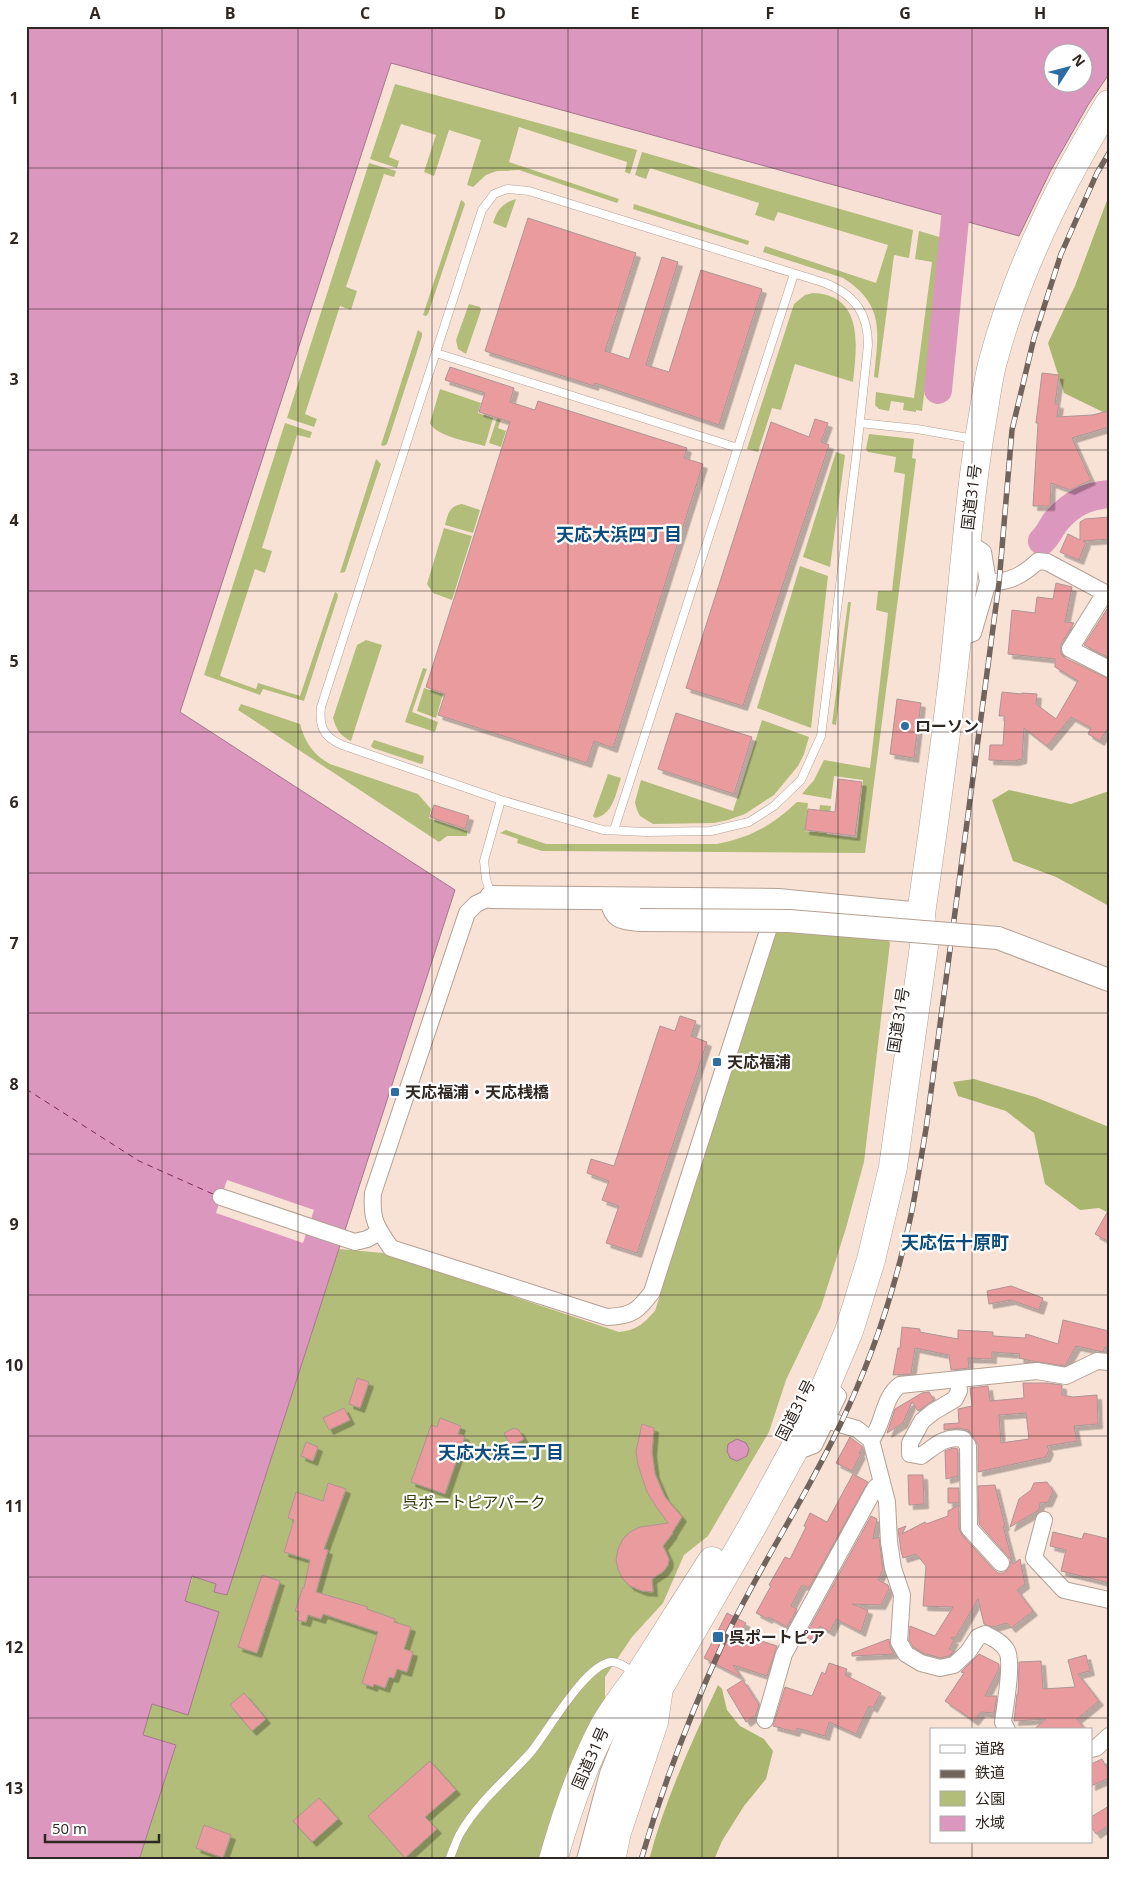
<svg xmlns="http://www.w3.org/2000/svg" width="1135" height="1886" font-family="'Open Sans','Noto Sans JP',sans-serif">
<style>
.green{fill:#b2bd7a}
.forest{fill:#aab66f}
.water{fill:#db97bd;stroke:#a7758e;fill-rule:evenodd}
.pier{fill:#f8e2d6}
.lines{fill:none;stroke-linecap:round;stroke-linejoin:round}
.river{stroke:#db97bd;stroke-width:28}
.ferry{stroke:#792a5b;stroke-width:1;stroke-dasharray:6 5;stroke-linecap:butt}
.building{fill:#ea9b9d;stroke:#ad9594;fill-rule:evenodd;filter:url(#shadow)}
.lane-casing{stroke:#b4a094;stroke-width:9}
.street-casing{stroke:#b4a094;stroke-width:18}
.secondary-casing{stroke:#b4a094;stroke-width:24}
.highway-casing{stroke:#b4a094;stroke-width:29}
.lane{stroke:#fff;stroke-width:8}
.street{stroke:#fff;stroke-width:16}
.secondary{stroke:#fff;stroke-width:22}
.highway{stroke:#fff;stroke-width:28}
.rail-casing{stroke:#70645c;stroke-width:5.5}
.rail{stroke:#fff;stroke-width:4;stroke-dasharray:11;stroke-linecap:butt}
.secondary-bridge-casing{stroke:#b4a094;stroke-width:24;stroke-linecap:butt}
.secondary-bridge{stroke:#fff;stroke-width:22}
.grid{fill:none;stroke:#2f2722;stroke-width:1;stroke-opacity:0.55}
.poi-dot{fill:#2d6da3;stroke:#fff;stroke-width:2}
.labels{text-anchor:middle;stroke-width:4.5;stroke-linejoin:round;paint-order:stroke}
.street-label{font-size:16px;fill:#2f2722;stroke:#fff}
.poi-label{font-size:16px;font-weight:bold;fill:#2f2722;stroke:#fff;text-anchor:start}
.park-label{font-size:16px;fill:#393f08;stroke:#fff}
.neighbourhood-label{font-size:18px;font-weight:bold;fill:#0d4c7c;stroke:#fff}
.neatline{fill:none;stroke:#2f2722;stroke-width:2}
.grid-label{font-size:16px;text-anchor:middle;font-weight:bold;fill:#2f2722}
</style>
<defs>
<filter id="shadow"><feDropShadow dx="4.5" dy="4.5" stdDeviation="0" flood-color="#0004"/></filter>
</defs>
<rect width="100%" height="100%" fill="#f8e2d6"/>
<!-- green -->
<path class="green" d="M395 84 637 150 630 174 625 172 627 162 519 127 509 162 619 199 617 203 519 170 497 171 486 175 473 187 467 185 481 140 449 130 434 176 424 172 436 135 401 124 389 157 399 161 397 168 370 159Z
M642 152 913 230 909 258 894 255 878 378 874 377C878 334 886 305 843 278L763 252 765 246 876 283 888 245 778 212 774 221 755 215 759 203 650 168 646 179 635 175Z
M369 163 396 171 394 177 384 174 346 287 357 291 351 310 340 306 305 414 317 419 314 427 287 418Z
M516 199 506 228 493 223C497 210 502 203 516 199Z
M461 200 464 202 465 204 428 314 426 316 423 315Z
M634 204 749 241 748 245 633 209Z
M919 231 943 238 922 411 916 410V412L903 410 904 403 891 401 889 411 879 409 875 405 876 392 914 398 932 262 915 259Z
M813 293C864 295 857 346 853 382L795 364 781 410 772 408 758 452 747 449 794 304 805 295Z
M469 304 480 307 481 310 466 354 458 349 456 340Z
M418 330 422 333V336L387 444 384 446 381 445Z
M440 389 481 403 478 413 493 418 485 446C471 442 435 436 430 423Z
M500 409 504 410 498 428 506 431 501 447 489 443Z
M285 423 312 432 310 438 297 435 262 548 272 551 265 573 255 569 220 676 256 689 258 683 300 696 335 592 337 593 338 596 304 701 263 689 260 695 204 675Z
M869 434 914 439 912 458 916 459 865 853 542 851 517 843 518 839 500 833 506 830 546 844H717C750 838 773 825 797 802L808 803 805 831 817 832 820 805 831 806 827 834 857 838 863 780 834 776 831 799 802 794 814 780 824 760 870 768 888 613 876 610 878 591H892L905 474 894 472 896 457 868 452 866 449Z
M836 452 845 455 830 567 803 557Z
M376 459 381 464 345 572 340 573Z
M462 504 480 510 473 533 445 525C448 514 449 506 462 504Z
M444 528 472 536 452 600 433 593 427 584Z
M800 566 828 576 811 728 757 708Z
M848 602H851L836 725 832 724Z
M366 640 382 645 351 741C340 736 336 729 333 718L357 645Z
M423 668 427 669 412 712 438 722 435 732 405 722Z
M424 688 443 694 436 718 417 711Z
M241 704 300 724C305 743 314 755 330 764L418 794 431 809 429 818 467 831V836H447L439 842 238 710Z
M762 720 809 737 804 754 798 766 774 795 745 814 728 820 714 823 653 824 640 816 637 810 635 802 641 780 733 811Z
M374 740 424 756 423 763 421 764 373 748 371 746Z
M608 774 621 778C616 793 613 815 595 818L593 816Z
M784 924 884 933 890 943 864 1162 846 1228 821 1307 786 1380 769 1432 753 1459 708 1536 684 1555 663 1603 632 1637 605 1677V1699L572 1765 549 1825 539 1860H139L176 1745 143 1735 152 1703 187 1715 219 1612 185 1601 193 1576 216 1584 214 1592 227 1595 339 1249 383 1253 619 1332C637 1330 643 1324 655 1311L774 932Z"/>
<!-- forest -->
<path class="forest" d="M1109 195V415L1064 393 1048 343 1075 286Z
M1009 790 1071 804 1109 791V906L1056 877 1013 861 992 800Z
M974 1079 1035 1097 1109 1127V1213L1099 1208 1080 1210 1045 1184 1034 1133 1006 1111 958 1096 953 1082Z
M718 1685 722 1689 727 1710 740 1726 764 1739 773 1751 766 1779 744 1806 722 1841 714 1860H649C665 1799 692 1742 718 1685Z"/>
<!-- water -->
<path class="water" d="M26 26H1109V74L1088 105 1051 170 1019 236 391 63 180 712 455 890 227 1595 214 1592 216 1584 192 1576 185 1601 219 1612 188 1715 152 1704 143 1735 176 1745 139 1860H26ZM1052 52H1082V82H1052Z
M737 1439 746 1443 749 1449 747 1456 737 1461 730 1458 727 1451 728 1444Z"/>
<!-- pier -->
<path class="pier" d="M227 1180 314 1210 303 1243 216 1213Z"/>
<g class="lines">
<!-- river -->
<path class="river" d="M938 390 956 209
M1042 541C1048 535 1051 528 1056 521 1071 504 1086 496 1109 494"/>
<!-- ferry -->
<path class="ferry" d="M26 1089 139 1161 215 1195"/>
</g>
<!-- building -->
<path class="building" d="M528 218 636 253 605 351 629 359 662 257 678 262 646 365 669 372 701 270 762 289 719 425 595 383 594 386 485 351Z
M450 367 514 388 510 402 535 410 538 401 687 448 684 458 703 464 613 748 594 741 587 763 438 715 445 694 426 687 510 422 479 412 485 393 445 380Z
M1042 373 1059 375 1055 404H1059L1057 417 1092 415 1109 411V427L1072 438 1091 480 1070 490 1051 483 1050 506H1033L1038 423H1036Z
M815 419 828 423 821 442 829 445 743 706 686 688 771 422 809 437Z
M1109 517V539L1083 541 1086 542 1079 560 1060 552 1068 534 1080 540V522L1085 519Z
M1056 583 1072 587 1065 622 1074 623 1061 644V654L1065 658 1109 679V726L1100 741 1088 734 1091 728 1071 717 1047 746 1024 728 1022 759 1014 761 989 760 990 745H1003L1005 716H999L1002 692 1021 694 1022 693 1037 694 1036 704 1056 719 1078 681 1055 667V659L1008 654 1012 610 1035 613 1037 597 1053 599Z
M1109 606V658L1084 645Z
M897 699 921 703 914 758 890 754Z
M676 713 752 737 734 794 658 769Z
M838 779 862 782 855 836 805 830 808 809 835 812Z
M434 805 469 816 465 829 430 817Z
M680 1016 696 1021 691 1036 707 1042 637 1253 606 1243 619 1206 602 1200 609 1181 587 1173 591 1159 614 1166 660 1026 675 1031Z
M1109 1209V1242L1095 1234Z
M1011 1286 1043 1298 1039 1310 1011 1300 989 1304 987 1291Z
M1063 1320 1109 1331V1347H1105L1103 1352 1076 1346 1065 1366 1032 1361 1019 1358 1020 1354 992 1352V1359L968 1358 969 1368 951 1370 949 1355 915 1348 911 1374 893 1375 898 1348H900L902 1327 920 1329V1332L958 1339V1330L993 1332V1336L1025 1338 1026 1334 1058 1344Z
M357 1378 369 1382 360 1408 349 1404Z
M1023 1383H1047L1062 1385V1395L1073 1397 1097 1395 1098 1424 1074 1426 1077 1441 1047 1446 1049 1450 1046 1457 978 1472V1445L971 1433 968 1430 958 1428 944 1430V1424L959 1423 958 1409 972 1406 970 1388 988 1386 990 1401 1024 1398ZM1026 1413 1029 1439 1001 1443 999 1415Z
M929 1392 934 1400 918 1411 912 1402 903 1423 887 1433 895 1409 922 1393Z
M344 1408 350 1420 329 1430 323 1418Z
M440 1418 461 1426 458 1434 465 1436 445 1494 411 1482 431 1425 437 1427Z
M642 1424 654 1428 652 1452 655 1474 665 1497 682 1517 672 1533H673L663 1546 669 1559 668 1565 664 1571 652 1579 653 1592 642 1591 630 1586 622 1578 618 1569 616 1560 618 1549 623 1539 630 1532 640 1527 668 1523 655 1505 647 1492 638 1465 636 1451Z
M514 1428 519 1430 524 1439 515 1444 509 1443 504 1433Z
M850 1437 863 1447 859 1453 861 1454 852 1471 836 1463Z
M306 1442 318 1447 313 1461 301 1456Z
M953 1448 958 1449V1476L946 1479 945 1451Z
M853 1474 868 1482 809 1588 802 1585 791 1606 797 1609 787 1627 769 1617 768 1619 756 1613 771 1586 769 1585 785 1557 790 1559 806 1527 804 1526 810 1513 827 1522Z
M908 1475H923L924 1504 909 1505Z
M1047 1482 1053 1491 1048 1502 1040 1503 1039 1510 1010 1527 1019 1499 1031 1490 1034 1483Z
M328 1483 346 1489 324 1549 328 1550 316 1592 368 1607 367 1609 395 1619 394 1622 411 1627 404 1649 413 1652 407 1672 397 1669 394 1678 389 1677 385 1688 374 1684 373 1687 362 1683 378 1632 323 1614 321 1619 308 1615 306 1622 297 1620 299 1612 295 1611 303 1587 304 1588 310 1560 284 1552 294 1520 288 1518 296 1492 323 1501Z
M995 1485 1005 1526H1003L1013 1564 1020 1559 1025 1584 1017 1590 1033 1611 1011 1628 1007 1623 993 1627 984 1624 978 1599 956 1637 951 1638 954 1640 949 1649 954 1651 949 1656 940 1658 923 1653 913 1647 909 1640 910 1626 935 1636 953 1607 923 1606 926 1566 916 1554 903 1558 901 1551 898 1529 906 1526 902 1534 925 1522 926 1524 948 1516V1511L959 1505V1528L962 1535 994 1570 998 1573H1004L1010 1566 1011 1560 979 1524 978 1486Z
M948 1488H959V1503H948Z
M871 1516 877 1519 873 1539 879 1537 883 1570 878 1580 888 1585 889 1589 881 1605 852 1604 868 1610 861 1632 836 1619 830 1632 820 1626 812 1640 805 1636Z
M1053 1532 1082 1539 1084 1533 1109 1539V1583L1061 1571 1066 1550 1050 1546Z
M262 1575 280 1581 257 1653 238 1647Z
M727 1613 746 1623 740 1634 777 1646 767 1676 733 1665 741 1677 704 1658Z
M889 1639 890 1647 894 1654 852 1656V1653Z
M979 1654 999 1664V1669L985 1696H997L994 1713 981 1712 974 1721 945 1701 964 1673 961 1672Z
M1086 1655 1090 1671 1078 1674 1099 1701 1077 1719 1086 1730H1033L1046 1719 1014 1721 1017 1694H1018L1019 1662 1041 1661 1043 1689 1075 1687 1068 1660Z
M829 1663 847 1669 845 1675 881 1693 873 1708 869 1706 856 1734 829 1722 825 1736 797 1728 795 1732 773 1726 785 1687 812 1696 822 1672 825 1674Z
M743 1680 759 1705 756 1715 746 1722 727 1690Z
M244 1693 266 1719 252 1731 230 1705Z
M1102 1759 1109 1772V1778L1091 1786V1764Z
M430 1761 456 1790 425 1817 437 1829 405 1858 368 1816Z
M319 1798 338 1819 312 1842 293 1821Z
M1109 1806V1825L1096 1834 1091 1827V1817Z
M204 1825 231 1835 223 1858 196 1848Z"/>
<g class="lines">
<!-- lane casing -->
<g class="lane-casing">
<path id="lane" d="M507 189 529 191 825 283C855 295 868 313 868 345L856 458 821 736 801 780 774 806 749 822 711 831 646 832 603 830 501 800 342 745C323 737 319 726 321 707L482 210 494 194Z
M436 353 738 448
M860 423 917 429 974 439
M614 830 794 274
M491 895 486 879 484 861 501 800
M449 1860C453 1851 456 1840 461 1832 479 1801 508 1778 531 1752 548 1731 585 1665 611 1662 619 1661 628 1669 635 1673"/>
</g>
<!-- street casing -->
<g class="street-casing">
<path id="street" d="M988 582C1009 583 1023 575 1038 561L1047 562 1109 595
M1105 593 1070 649 1109 669
M957 639 973 633 988 582 983 552 966 541
M491 897 476 904 467 913 373 1193C371 1219 376 1227 391 1248L607 1317C632 1316 638 1311 652 1292L774 912
M221 1197 355 1242 367 1239 380 1232
M958 1380 959 1391 955 1399 933 1412 922 1421 910 1443V1454L921 1456C935 1446 946 1435 963 1439L968 1446 969 1528 1001 1563
M826 1420 857 1429 871 1440 887 1502 889 1542 893 1568 902 1595 899 1642 906 1654 921 1663 940 1668 954 1665 968 1652 978 1637 985 1634C993 1638 1002 1642 1007 1651 1013 1663 1005 1707 1003 1722L1007 1730
M871 1440C884 1424 883 1397 900 1385L1037 1371 1066 1376 1097 1361 1109 1362
M793 1453 814 1445 838 1396 826 1384
M1044 1520 1034 1558 1064 1590 1109 1600
M765 1720 784 1654 875 1488 882 1482
M1091 1749 1096 1748 1109 1736"/>
</g>
<!-- secondary casing -->
<g class="secondary-casing">
<path id="secondary" d="M491 897 778 900 921 914
M611 900C615 919 622 918 640 920
M998 938 1109 980
M588 1860 611 1774 635 1714 639 1676"/>
</g>
<!-- highway casing -->
<g class="highway-casing">
<path id="highway" d="M553 1860C566 1814 581 1770 603 1728 614 1708 627 1692 640 1674 664 1637 688 1598 712 1561
M611 1860 617 1832 654 1722 659 1688 753 1525 815 1411 849 1331 871 1260 893 1167 924 946 921 914C934 822 948 730 957 638 965 564 970 489 983 415 986 398 988 379 993 361 1017 271 1060 184 1109 104"/>
</g>
<!-- lane -->
<use href="#lane" class="lane"/>
<!-- street -->
<use href="#street" class="street"/>
<!-- secondary -->
<use href="#secondary" class="secondary"/>
<!-- highway -->
<use href="#highway" class="highway"/>
<!-- rail casing -->
<g class="rail-casing">
<path id="rail" d="M641 1860C663 1785 691 1712 724 1641 759 1567 805 1499 840 1425 872 1359 896 1286 911 1215 917 1186 921 1157 926 1129L999 583 1012 430 1034 338 1061 254 1097 173 1109 153"/>
</g>
<!-- rail -->
<use href="#rail" class="rail"/>
<!-- secondary-bridge casing -->
<g class="secondary-bridge-casing">
<path id="secondary-bridge" d="M640 920 789 921 998 938"/>
</g>
<!-- secondary-bridge -->
<use href="#secondary-bridge" class="secondary-bridge"/>
</g>
<!-- grid -->
<path class="grid" d="M162 26V1860M298 26V1860M432 26V1860M568 26V1860M702 26V1860M838 26V1860M972 26V1730M26 168H1109M26 309H1109M26 450H1109M26 591H1109M26 732H1109M26 873H1109M26 1013H1109M26 1154H1109M26 1295H1109M26 1436H1109M26 1577H1109M26 1718H1109M972 1842V1860"/>
<!-- markers -->
<g class="poi-dot">
<circle cx="905" cy="726" r="5"/>
<rect x="712" y="1057" width="10" height="10" rx="2.5"/>
<rect x="390" y="1087" width="10" height="10" rx="2.5"/>
<rect x="712" y="1631" width="12" height="12" rx="2.5"/>
</g>
<g class="labels">
<!-- street labels -->
<g class="street-label">
<text transform="translate(971 497) rotate(-83)" y="6">国道31号</text>
<text transform="translate(898 1020) rotate(-81)" y="6">国道31号</text>
<text transform="translate(795 1410) rotate(-63)" y="6">国道31号</text>
<text transform="translate(590 1758) rotate(-66)" y="6">国道31号</text>
</g>
<!-- poi labels -->
<g class="poi-label">
<text x="915" y="732">ローソン</text>
<text x="727" y="1068">天応福浦</text>
<text x="405" y="1098">天応福浦・天応桟橋</text>
<text x="729" y="1643">呉ポートピア</text>
</g>
<!-- park labels -->
<g class="park-label">
<text x="474" y="1508">呉ポートピアパーク</text>
</g>
<!-- neighbourhood labels -->
<g class="neighbourhood-label">
<text x="619" y="541">天応大浜四丁目</text>
<text x="955" y="1249">天応伝十原町</text>
<text x="501" y="1459">天応大浜三丁目</text>
</g>
</g>
<!-- border -->
<rect width="1135" height="1886" fill="none" stroke="#ffffff" stroke-width="55"/>
<!-- legend -->
<rect x="930" y="1728" width="162" height="115" fill="#ffffff" stroke="#aca9a7"/>
<rect x="940" y="1745" width="25" height="8" fill="#ffffff" stroke="#aca9a7"/>
<text x="975" y="1754" font-size="15" fill="#2f2722">道路</text>
<rect x="940" y="1770" width="25" height="8" fill="#70645c" stroke="#aca9a7"/>
<text x="975" y="1778" font-size="15" fill="#2f2722">鉄道</text>
<rect x="940" y="1791" width="25" height="15" fill="#b2bd7a" stroke="#aca9a7"/>
<text x="975" y="1804" font-size="15" fill="#2f2722">公園</text>
<rect x="940" y="1816" width="25" height="15" fill="#db97bd" stroke="#aca9a7"/>
<text x="975" y="1828" font-size="15" fill="#2f2722">水域</text>
<!-- north arrow -->
<g transform="translate(1068 68) rotate(54)"><circle r="24" fill="#ffffff" stroke="#aca9a7"/>
<path d="M0-4L9 19L0 12L-9 19Z" fill="#2d6da3"/>
<text y="-8" font-size="14" font-weight="bold" text-anchor="middle" fill="#2f2722">N</text>
</g>
<!-- scale -->
<path d="M45 1834v8h114v-8" fill="none" stroke="#2f2722" stroke-width="2.5"/>
<text x="52" y="1834" font-size="15" fill="#2f2722" stroke="#ffffff" stroke-width="4" paint-order="stroke">50 m</text>
<rect x="28" y="28" width="1080" height="1830" class="neatline"/>
<g class="grid-label">
<text x="95" y="19">A</text>
<text x="230" y="19">B</text>
<text x="365" y="19">C</text>
<text x="500" y="19">D</text>
<text x="635" y="19">E</text>
<text x="770" y="19">F</text>
<text x="905" y="19">G</text>
<text x="1040" y="19">H</text>
<text x="14" y="104">1</text>
<text x="14" y="244">2</text>
<text x="14" y="385">3</text>
<text x="14" y="526">4</text>
<text x="14" y="667">5</text>
<text x="14" y="808">6</text>
<text x="14" y="949">7</text>
<text x="14" y="1090">8</text>
<text x="14" y="1230">9</text>
<text x="14" y="1371">10</text>
<text x="14" y="1512">11</text>
<text x="14" y="1653">12</text>
<text x="14" y="1794">13</text>
</g>
</svg>
